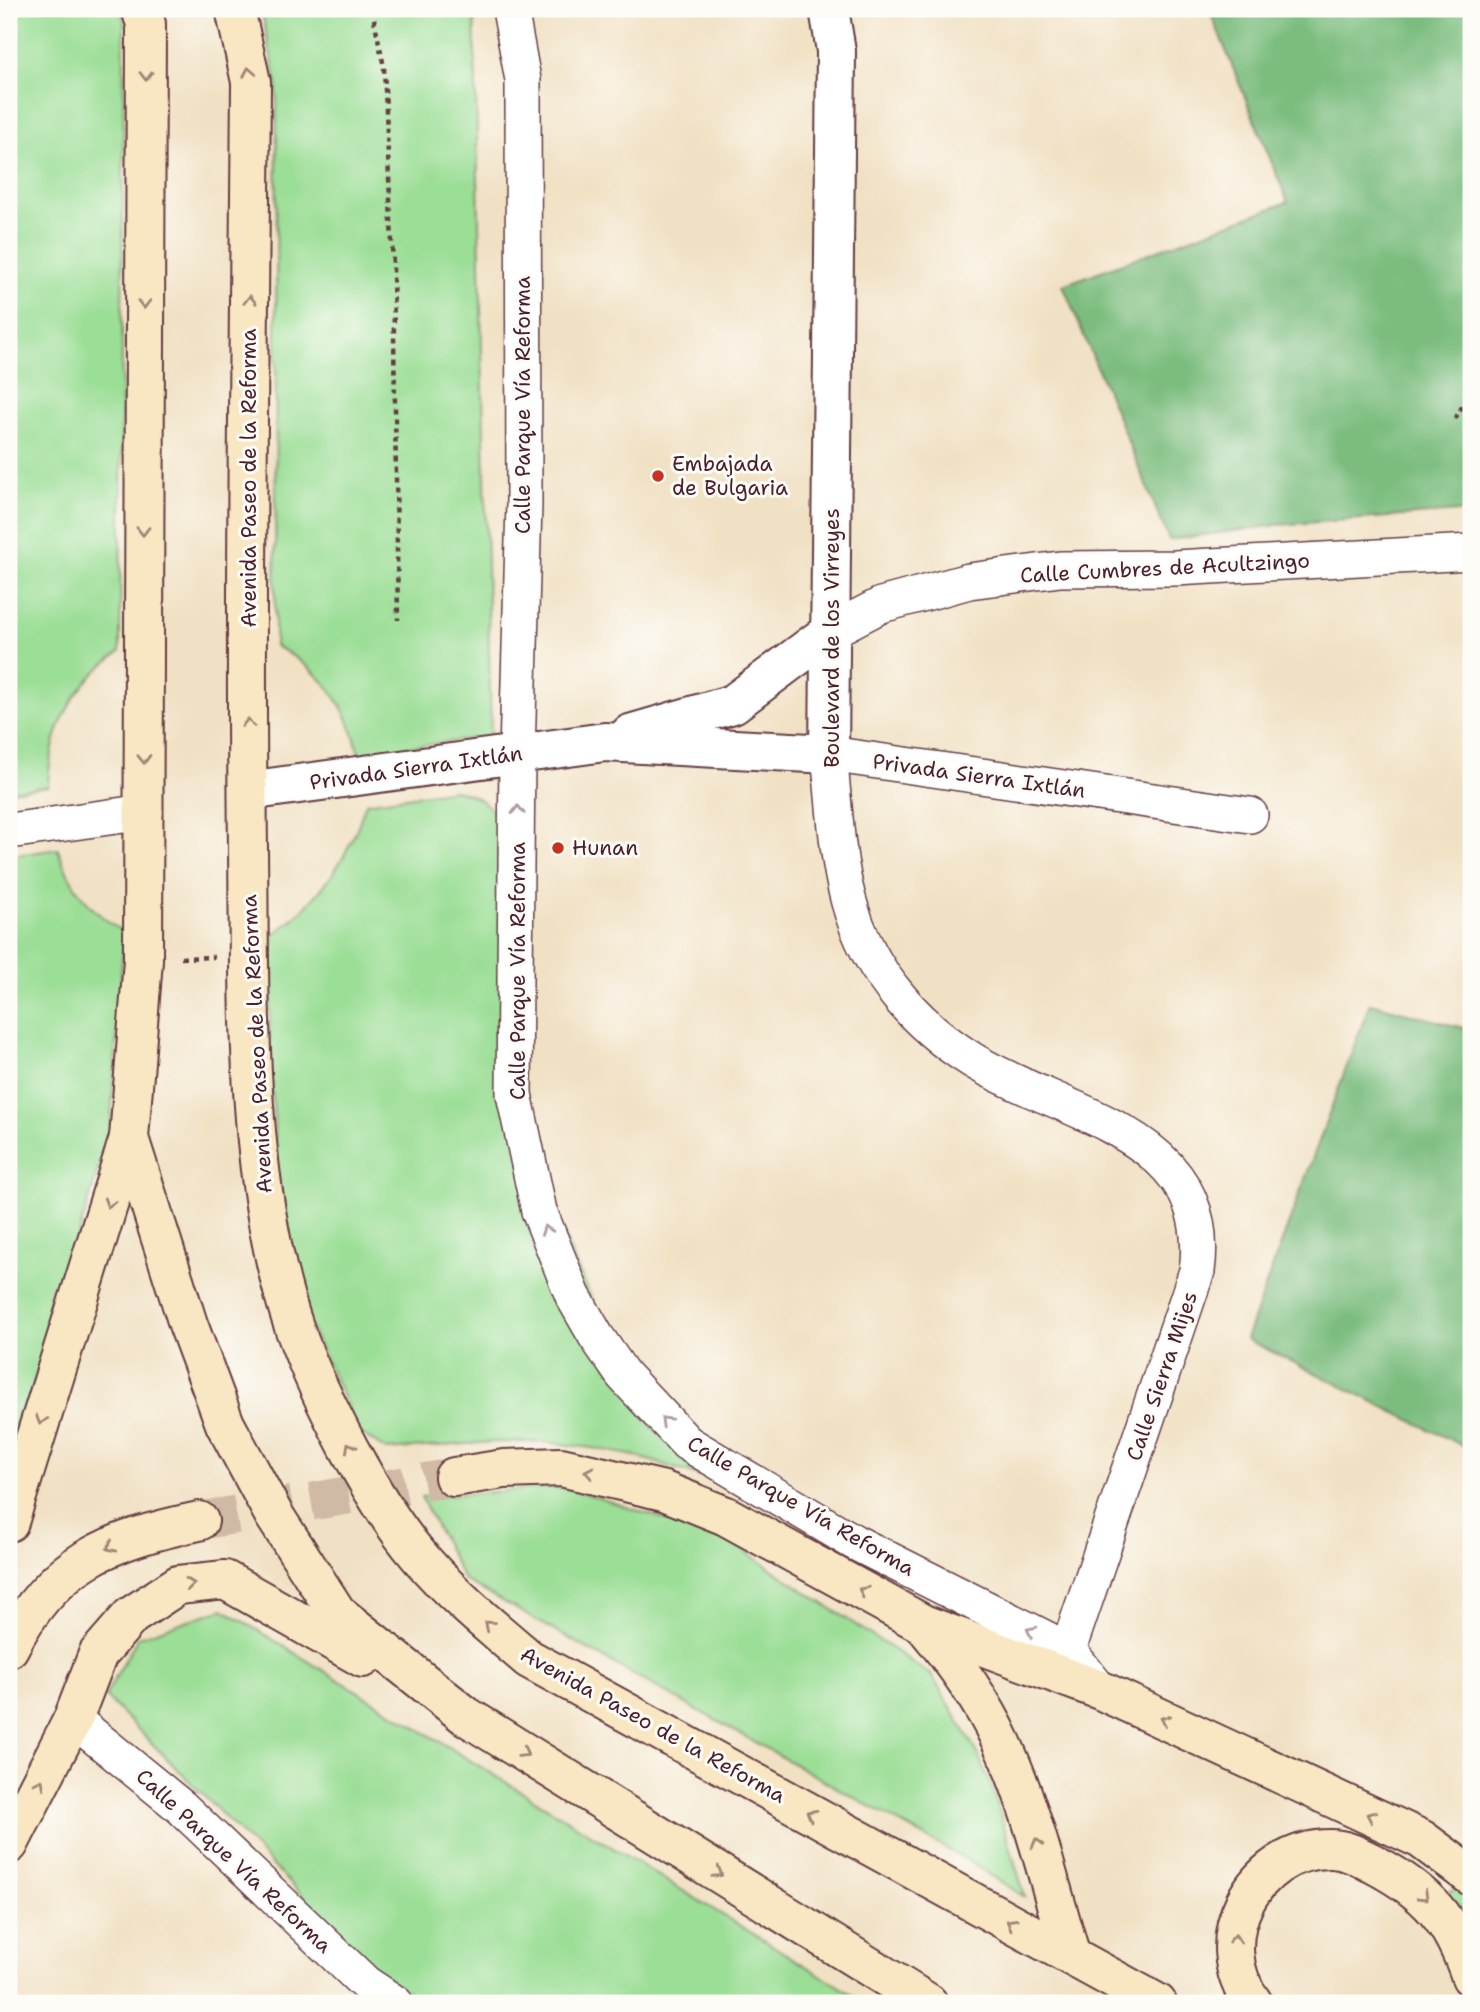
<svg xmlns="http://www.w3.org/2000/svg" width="1480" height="2012" viewBox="0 0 1480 2012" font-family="'Shantell Sans',sans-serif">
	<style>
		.green { fill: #9bde96; stroke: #727e60; stroke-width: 2 }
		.forest { fill: #7cbd7f; stroke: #636e55; stroke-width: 2 }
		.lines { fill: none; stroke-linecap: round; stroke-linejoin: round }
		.secondary-tunnel { stroke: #d0baa5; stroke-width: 38; stroke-dasharray: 38 19; stroke-linecap: butt }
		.minor-casing { stroke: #633c42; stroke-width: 38 }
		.tertiary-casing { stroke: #633c42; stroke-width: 42 }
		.secondary-casing { stroke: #633c42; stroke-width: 42 }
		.path { stroke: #633c42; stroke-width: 4.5; stroke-dasharray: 5 5; stroke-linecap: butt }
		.minor { stroke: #fff; stroke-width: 35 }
		.tertiary { stroke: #fff; stroke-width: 38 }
		.secondary { stroke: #f9e7c3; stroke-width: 38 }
		.oneway { stroke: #a28377 }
		.oneway2 { stroke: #ae9aa0 }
		.poi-dot { fill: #c8321e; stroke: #fdfcf7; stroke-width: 2.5 }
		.labels { text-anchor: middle; stroke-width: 6; stroke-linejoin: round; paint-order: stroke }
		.street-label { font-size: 21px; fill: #4a1f2b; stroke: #fdfcf7 }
		.poi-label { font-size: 21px; fill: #4a1f2b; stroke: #fdfcf7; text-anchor: start }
	</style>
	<rect width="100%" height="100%" fill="#fdfcf7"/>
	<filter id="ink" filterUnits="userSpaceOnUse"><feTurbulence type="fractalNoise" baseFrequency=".0143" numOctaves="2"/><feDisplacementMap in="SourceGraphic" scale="14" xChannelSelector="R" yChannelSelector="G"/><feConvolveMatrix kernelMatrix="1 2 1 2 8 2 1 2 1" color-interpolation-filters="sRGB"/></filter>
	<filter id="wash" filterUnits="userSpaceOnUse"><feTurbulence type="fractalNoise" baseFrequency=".00686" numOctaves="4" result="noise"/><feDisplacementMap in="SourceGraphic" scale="28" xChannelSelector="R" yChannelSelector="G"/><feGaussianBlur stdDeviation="1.57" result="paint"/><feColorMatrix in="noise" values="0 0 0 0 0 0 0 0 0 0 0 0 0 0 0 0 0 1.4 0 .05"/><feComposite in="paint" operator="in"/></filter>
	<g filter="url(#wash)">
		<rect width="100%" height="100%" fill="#f1e1c4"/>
		<!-- green -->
		<g class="green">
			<path d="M9 9H120L124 20 120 652C73 685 50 728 48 786L9 791Z"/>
			<path d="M261 9H474L491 736 359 754C347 703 322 670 275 646L277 84Z"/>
			<path d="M455 790C477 795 491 804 502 825V1095L644 1418 703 1477 635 1456 599 1449 546 1442H492L386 1450 359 1432 309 1324 281 1216 269 1048 273 935C320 900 349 859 366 803Z"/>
			<path d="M58 849C70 887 90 912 124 932L110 1130 9 1465V856Z"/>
			<path d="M565 1487 728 1540 931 1675 977 1752 994 1793 1025 1897 970 1862 464 1580 421 1497Z"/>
			<path d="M223 1609 866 2003H426L382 1976 105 1696 138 1637Z"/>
			<path d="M1459 1888 1471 1894V1919L1446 1893Z"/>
		</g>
		<!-- forest -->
		<g class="forest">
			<path d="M1209 9H1471V511L1277 525 1169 540 1063 285 1288 202Z"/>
			<path d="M1370 1003 1471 1030V1450L1246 1339Z"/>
		</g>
	</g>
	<g filter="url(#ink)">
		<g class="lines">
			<!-- secondary-tunnel -->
			<path class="secondary-tunnel" d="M199 1521 454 1477"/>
			<defs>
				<g id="minor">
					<path d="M510 9 523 80 524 504 517 754 514 1094 539 1211 573 1296 596 1336 623 1375 687 1443 854 1542 1068 1650 1100 1690"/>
					<path d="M831 631 881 605 969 581 1060 569 1175 568 1471 552"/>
					<path d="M9 831 145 812"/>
					<path d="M1068 1650 1197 1271C1216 1132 1064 1116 972 1060 945 1043 920 1022 900 998 836 923 839 847 829 754L1250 815"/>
					<path d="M73 1719 181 1807 365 1983 395 2003"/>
				</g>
				<g id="tertiary">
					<path d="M630 734 733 704 831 631"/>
					<path d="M248 791 605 742 829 754 836 51 829 9"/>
				</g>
				<g id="secondary">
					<path d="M141 9 146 24 143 960 129 1138 188 1324 225 1424 274 1515 337 1613 466 1716 928 2003"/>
					<path d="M235 9 251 82C249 338 245 594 248 850 250 1005 244 1182 295 1330 319 1396 373 1503 419 1556 452 1595 490 1626 529 1659L1157 2003"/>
					<path d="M454 1477 504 1469 561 1467 664 1491 726 1516 923 1624 1100 1690 1421 1839 1471 1876"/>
					<path d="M9 1522 129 1138"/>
					<path d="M924 1625C954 1661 981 1698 1001 1741 1033 1809 1049 1884 1071 1956"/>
					<path d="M9 1648C52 1562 109 1540 199 1521"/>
					<path d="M9 1844 73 1719 98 1654 131 1616 178 1585 225 1580 363 1658"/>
					<path d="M1253 2003C1206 1942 1252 1849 1330 1849 1347 1849 1360 1857 1374 1864 1429 1893 1451 1919 1471 1977"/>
				</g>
			</defs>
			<!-- minor casing -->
			<use href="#minor" class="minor-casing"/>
			<!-- tertiary casing -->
			<use href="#tertiary" class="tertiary-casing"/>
			<!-- secondary casing -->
			<use href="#secondary" class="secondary-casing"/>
			<!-- path -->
			<g class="path">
				<path d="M372 9 384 67 393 265 398 620"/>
				<path d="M1455 419 1471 391"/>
				<path d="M181 958 214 957"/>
			</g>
			<!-- minor -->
			<use href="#minor" class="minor"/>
			<!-- tertiary -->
			<use href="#tertiary" class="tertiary"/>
			<!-- secondary -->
			<use href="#secondary" class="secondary"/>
		</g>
		<!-- one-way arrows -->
		<defs><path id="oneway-chevron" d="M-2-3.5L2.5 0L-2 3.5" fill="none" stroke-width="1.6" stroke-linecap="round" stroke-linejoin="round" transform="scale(1.75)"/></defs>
		<g class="oneway">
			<use href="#oneway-chevron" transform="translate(249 72) rotate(-101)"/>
			<use href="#oneway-chevron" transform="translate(146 76) rotate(90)"/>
			<use href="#oneway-chevron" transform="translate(250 300) rotate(-90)"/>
			<use href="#oneway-chevron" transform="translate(144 304) rotate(90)"/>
			<use href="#oneway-chevron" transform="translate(143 531) rotate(90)"/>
			<use href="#oneway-chevron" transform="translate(248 723) rotate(-90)"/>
			<use href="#oneway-chevron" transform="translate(144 759) rotate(89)"/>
			<use href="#oneway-chevron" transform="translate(109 1203) rotate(107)"/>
			<use href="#oneway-chevron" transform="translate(41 1420) rotate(107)"/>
			<use href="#oneway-chevron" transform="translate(350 1447) rotate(-119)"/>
			<use href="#oneway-chevron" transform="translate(589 1472) rotate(-169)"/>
			<use href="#oneway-chevron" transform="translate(111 1547) rotate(155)"/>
			<use href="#oneway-chevron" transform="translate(190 1584) rotate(-6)"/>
			<use href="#oneway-chevron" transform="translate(863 1591) rotate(-151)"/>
			<use href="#oneway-chevron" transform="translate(489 1625) rotate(-140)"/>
			<use href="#oneway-chevron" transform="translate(1165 1720) rotate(-155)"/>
			<use href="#oneway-chevron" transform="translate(524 1753) rotate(32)"/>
			<use href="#oneway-chevron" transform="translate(40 1784) rotate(-63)"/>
			<use href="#oneway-chevron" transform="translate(811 1814) rotate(-151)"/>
			<use href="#oneway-chevron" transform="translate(1371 1816) rotate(-155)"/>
			<use href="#oneway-chevron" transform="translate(1037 1843) rotate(-106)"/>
			<use href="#oneway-chevron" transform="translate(718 1873) rotate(32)"/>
			<use href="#oneway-chevron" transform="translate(1424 1896) rotate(43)"/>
			<use href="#oneway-chevron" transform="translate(1011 1923) rotate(-151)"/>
			<use href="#oneway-chevron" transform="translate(1235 1939) rotate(-86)"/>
		</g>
		<g class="oneway2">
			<use href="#oneway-chevron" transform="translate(518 810) rotate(-91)"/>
			<use href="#oneway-chevron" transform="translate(546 1230) rotate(-110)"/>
			<use href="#oneway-chevron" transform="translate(665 1421) rotate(-136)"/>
			<use href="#oneway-chevron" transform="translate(1031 1631) rotate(-153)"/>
		</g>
	</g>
	<!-- markers -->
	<g class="poi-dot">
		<circle cx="658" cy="476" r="7"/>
		<circle cx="558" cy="848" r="7"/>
	</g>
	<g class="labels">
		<!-- street labels -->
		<g class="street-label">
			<text transform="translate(523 405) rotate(-90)" y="7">Calle Parque Vía Reforma</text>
			<text transform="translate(249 478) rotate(-90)" y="7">Avenida Paseo de la Reforma</text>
			<text transform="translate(1165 568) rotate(-3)" y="7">Calle Cumbres de Acultzingo</text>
			<text transform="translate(832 638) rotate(-90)" y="7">Boulevard de los Virreyes</text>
			<text transform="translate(416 768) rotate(-8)" y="7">Privada Sierra Ixtlán</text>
			<text transform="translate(979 776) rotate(8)" y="7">Privada Sierra Ixtlán</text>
			<text transform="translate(518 971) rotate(-90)" y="7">Calle Parque Vía Reforma</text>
			<text transform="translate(257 1044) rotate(-93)" y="7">Avenida Paseo de la Reforma</text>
			<text transform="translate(1162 1376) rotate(-71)" y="7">Calle Sierra Mijes</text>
			<text transform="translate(801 1506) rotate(30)" y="7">Calle Parque Vía Reforma</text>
			<text transform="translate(653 1725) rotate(29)" y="7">Avenida Paseo de la Reforma</text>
			<text transform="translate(234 1861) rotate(43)" y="7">Calle Parque Vía Reforma</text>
		</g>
		<!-- poi labels -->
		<g class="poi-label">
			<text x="672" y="471">Embajada<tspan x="672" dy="24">de Bulgaria</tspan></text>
			<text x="572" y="855">Hunan</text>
		</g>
	</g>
	<!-- margin -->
	<rect width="1480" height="2012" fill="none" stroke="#fdfcf7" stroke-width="35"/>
</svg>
